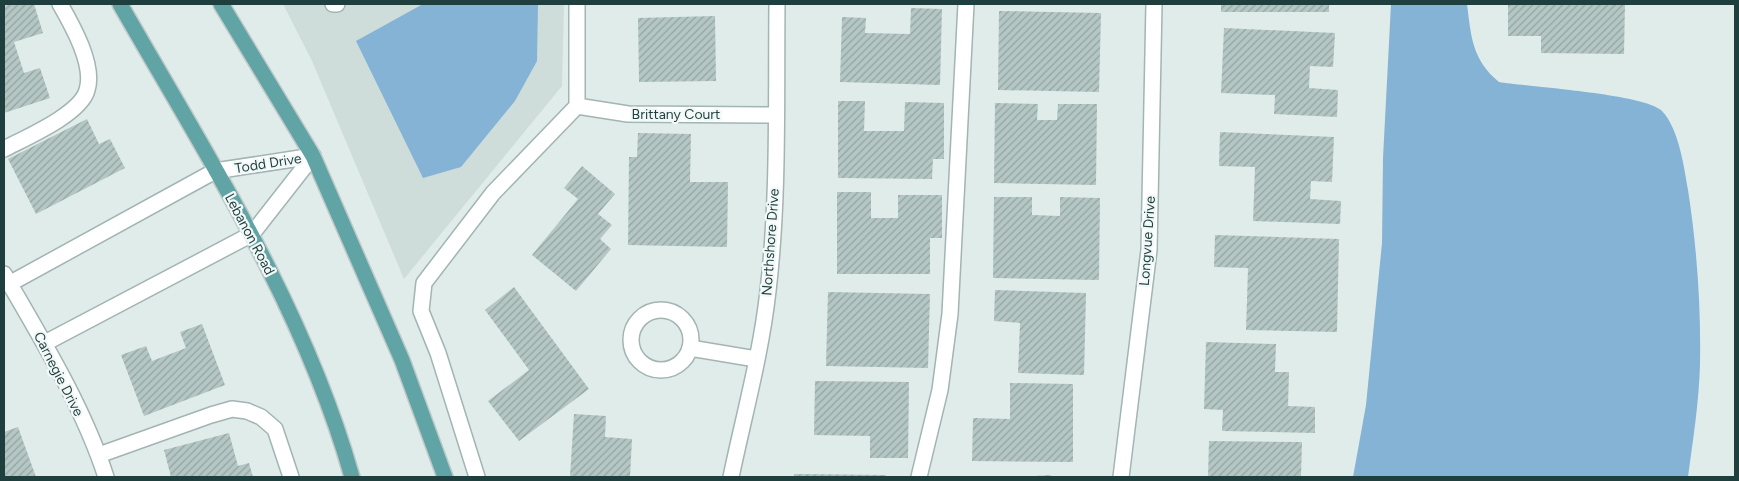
<svg xmlns="http://www.w3.org/2000/svg" width="1739" height="481" viewBox="0 0 1739 481" font-family="Figtree,sans-serif">
	<style>
		.built { fill: #cedcda }
		.water { fill: #84b3d5 }
		.building { fill: url(#building-hatch) }
		.lines { fill: none; stroke-linecap: round; stroke-linejoin: round }
		.minor-casing { stroke: #a2b4b3; stroke-width: 18 }
		.major-casing { stroke: #c0c9c9; stroke-width: 18 }
		.minor { stroke: #fff; stroke-width: 15 }
		.major { stroke: #61a4a5; stroke-width: 15 }
		.labels { text-anchor: middle; stroke-width: 4.5; stroke-linejoin: round; paint-order: stroke }
		.street-label { font-size: 14px; fill: #1f3e3e; stroke: #f1f8f7 }
	</style>
	<defs>
		<pattern id="building-hatch" width="6" height="6" patternUnits="userSpaceOnUse" patternTransform="scale(1.25)"><rect width="6" height="6" fill="#b5c7c4"/><path d="M-1 1l2-2M0 6l6-6M5 7l2-2" fill="none" stroke="#93a3a1"/></pattern>
	</defs>
	<rect width="100%" height="100%" fill="#e0ecea"/>
	<!-- built -->
	<path class="built" d="M283 4H564L562 86 404 279 312 61Z"/>
	<!-- water -->
	<g class="water">
		<path d="M423 4H538L537 61 515 101 461 167 423 178 356 41Z"/>
		<path d="M1391 4H1467C1471 36 1472 60 1499 82 1529 87 1645 94 1662 111 1679 129 1684 167 1688 190 1697 248 1701 306 1700 364 1699 402 1693 440 1688 477H1353L1366 405 1382 243 1383 158Z"/>
	</g>
	<!-- building -->
	<g class="building">
		<path d="M11 4H34L43 33 14 42 24 73 40 68 50 98 4 113V6Z"/>
		<rect x="1221" y="4" width="108" height="8"/>
		<path d="M1508 4H1625L1624 54 1541 53V36H1508Z"/>
		<path d="M911 8 942 9 940 85 840 82 842 17 866 18 865 33 910 34Z"/>
		<path d="M999 11 1101 13 1099 92 998 90Z"/>
		<path d="M715 16 716 81 639 82 638 18Z"/>
		<path d="M1224 28 1335 33 1333 67 1310 66 1309 88 1338 90 1337 117 1274 114 1275 95 1221 93Z"/>
		<path d="M838 101H865L864 131H904L905 102 944 103V159H933L932 179 838 178Z"/>
		<path d="M995 103 1038 104 1037 120H1057L1058 104H1097L1096 185 994 183Z"/>
		<path d="M87 119 99 144 110 139 125 168 36 214 8 159Z"/>
		<path d="M1220 132 1334 137 1332 182 1311 181 1310 199 1341 201 1340 224 1253 221 1255 167 1219 166Z"/>
		<path d="M638 133 691 134 690 182H728L727 247 628 245 629 157H637Z"/>
		<path d="M582 166 615 194 598 214 612 225 600 239 611 249 576 291 532 255 578 199 564 188Z"/>
		<path d="M837 192H871V218H898V195H942V238H930V274H837Z"/>
		<path d="M994 197H1032V215L1060 216V197L1100 198 1099 280 993 278Z"/>
		<path d="M1215 235 1339 239 1337 332 1246 330 1248 268 1214 267Z"/>
		<path d="M514 287 589 389 519 441 488 401 529 370 485 310Z"/>
		<path d="M995 290 1086 293 1084 375 1018 373 1020 323 994 321Z"/>
		<path d="M828 292 930 294 928 368 826 366Z"/>
		<path d="M202 324 225 385 144 416 121 355 146 346 152 361 186 348 180 332Z"/>
		<path d="M1206 342 1276 344 1275 372H1289L1288 406 1315 407V433L1222 431 1223 410 1204 409Z"/>
		<path d="M815 381 909 382 908 458H870V436L814 435Z"/>
		<path d="M1010 383 1073 384V462L972 461 973 418 1010 419Z"/>
		<path d="M574 414 606 416 605 437 632 439 630 477H570Z"/>
		<path d="M18 427 36 477H4V432Z"/>
		<path d="M229 433 238 466 249 463 253 477H171L164 450Z"/>
		<path d="M1209 441 1302 442 1301 477H1208Z"/>
		<path d="M794 474 886 475V477H794Z"/>
		<path d="M1051 475V477H1035V476Z"/>
	</g>
	<g class="lines">
		<defs>
			<g id="minor">
				<path d="M333 4H337"/>
				<path d="M577 106 628 114 775 115"/>
				<path d="M4 149C25 138 81 114 87 90 95 65 72 25 60 4"/>
				<path d="M4 274C41 338 83 406 106 477"/>
				<path d="M9 284 215 171 313 156"/>
				<circle cx="661" cy="340" r="30"/>
				<path d="M45 343 252 234 313 156"/>
				<path d="M690 348 756 359"/>
				<path d="M99 455 211 415 232 409 247 411 261 417 275 429 291 477"/>
				<path d="M477 477 438 353 421 311 424 283 493 193 577 106V4"/>
				<path d="M731 477C744 415 761 354 768 291 779 197 776 99 777 4"/>
				<path d="M919 477 940 390 950 314 966 4"/>
				<path d="M1121 477 1149 250 1154 4"/>
			</g>
			<g id="major">
				<path d="M120 4C207 156 304 307 352 477"/>
				<path d="M221 4 313 156 402 360 445 477"/>
			</g>
		</defs>
		<!-- minor casing -->
		<use href="#minor" class="minor-casing"/>
		<!-- major casing -->
		<use href="#major" class="major-casing"/>
		<!-- minor -->
		<use href="#minor" class="minor"/>
		<!-- major -->
		<use href="#major" class="major"/>
	</g>
	<g class="labels">
		<!-- street labels -->
		<g class="street-label">
			<text x="676" y="119">Brittany Court</text>
			<text transform="translate(268 163) rotate(-9)" y="5">Todd Drive</text>
			<text transform="translate(250 234) rotate(62)" y="5">Lebanon Road</text>
			<text transform="translate(1147 241) rotate(-86)" y="5">Longvue Drive</text>
			<text transform="translate(770 242) rotate(-86)" y="5">Northshore Drive</text>
			<text transform="translate(59 374) rotate(63)" y="5">Carnegie Drive</text>
		</g>
	</g>
	<!-- border -->
	<rect width="1739" height="481" fill="none" stroke="#1f3e3e" stroke-width="10"/>
</svg>
